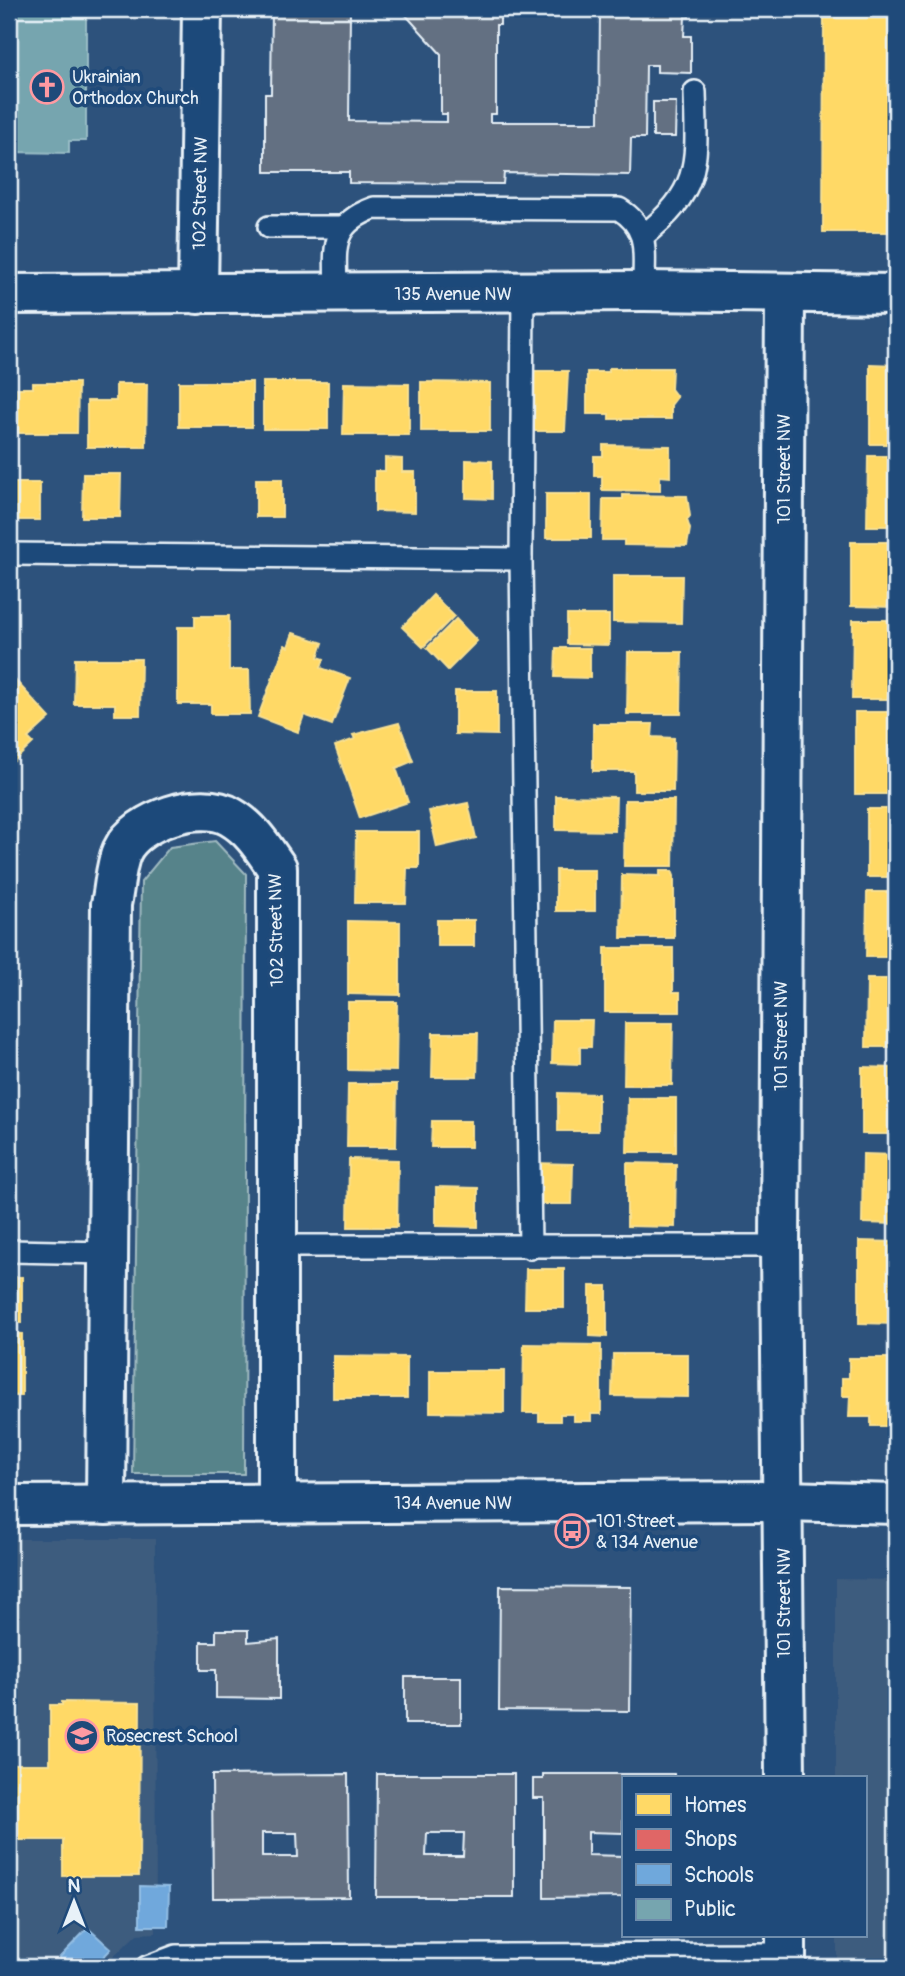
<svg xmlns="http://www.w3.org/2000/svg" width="905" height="1976" viewBox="0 0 905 1976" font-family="Pangolin,sans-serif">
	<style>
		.built { fill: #3d5b7e }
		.green { fill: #57838a; stroke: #a0bac1; stroke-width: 2 }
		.homes { fill: #ffd966; stroke: #f8e092; stroke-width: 2 }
		.shops { fill: #e06666; stroke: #e29092; stroke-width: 2 }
		.schools { fill: #6fa8dc; stroke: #93bee4; stroke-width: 2 }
		.public { fill: #76a5af; stroke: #98bcc5; stroke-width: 2 }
		.building { fill: #637082; stroke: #e8f1f8; stroke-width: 2; fill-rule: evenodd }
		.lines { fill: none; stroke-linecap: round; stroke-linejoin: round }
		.lane-casing { stroke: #e8f1f8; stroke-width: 26 }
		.street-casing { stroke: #e8f1f8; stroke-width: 44 }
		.secondary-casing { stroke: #e8f1f8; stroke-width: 44 }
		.lane { stroke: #1f4a7a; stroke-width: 21 }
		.street { stroke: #1f4a7a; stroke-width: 38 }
		.secondary { stroke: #1f4a7a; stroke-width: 38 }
		.labels { text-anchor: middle; stroke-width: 7; stroke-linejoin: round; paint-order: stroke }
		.poi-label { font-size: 18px; fill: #e8f1f8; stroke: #1f4a7a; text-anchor: start }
		.street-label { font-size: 18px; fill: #e8f1f8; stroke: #1f4a7a }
	</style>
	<rect width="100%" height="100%" fill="#2d527c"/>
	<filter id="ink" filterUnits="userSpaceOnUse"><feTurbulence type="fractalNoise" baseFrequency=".0143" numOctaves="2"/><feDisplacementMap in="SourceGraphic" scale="14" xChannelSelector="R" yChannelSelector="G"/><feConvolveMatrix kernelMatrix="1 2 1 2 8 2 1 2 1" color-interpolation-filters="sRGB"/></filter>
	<g filter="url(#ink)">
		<!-- built -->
		<g class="built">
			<path d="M9 1539H155L156 1933 137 1934 103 1967H9Z"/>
			<path d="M836 1579 896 1580V1967H837V1936H865V1778H836Z"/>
		</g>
		<!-- green -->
		<path class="green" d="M215 841 246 874 244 1474H133L141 882 170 847Z"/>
		<!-- homes -->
		<g class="homes">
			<path d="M828 9H896V232H823L824 13Z"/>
			<path d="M870 364 896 365V444H870Z"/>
			<path d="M609 368H672L671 389 677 397 671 405V419H609V414H587V372H609Z"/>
			<path d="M526 371H568L565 431H528Z"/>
			<rect x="179" y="382" width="73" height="45"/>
			<rect x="263" y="382" width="65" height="47"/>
			<path d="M421 382 490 383V431H421Z"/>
			<path d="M33 383H78L77 433H12L13 388H33Z"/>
			<path d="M344 383 409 384V435H343Z"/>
			<path d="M116 384H147L146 447H87V401H116Z"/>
			<path d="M603 445 670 446V477L660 476V491L602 490V476H594V456H603Z"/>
			<path d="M868 456H896V526H867Z"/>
			<path d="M385 458 402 459V472H415V512L375 511V471H385Z"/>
			<path d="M466 460 492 461V499L466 498Z"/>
			<path d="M83 474H121L120 517H82Z"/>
			<rect x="256" y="479" width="26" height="38"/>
			<rect x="10" y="483" width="30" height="37"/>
			<rect x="546" y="494" width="45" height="44"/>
			<path d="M623 495 687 496 690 516 687 520 690 529 687 546 624 545V540H602L603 499H623Z"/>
			<path d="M851 542H896V607L851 606Z"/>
			<path d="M613 576H682L681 623 613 622Z"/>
			<path d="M433 595 454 616 423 647 402 627Z"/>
			<path d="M567 615H609V645L567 644Z"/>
			<path d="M195 616H229V670H249L250 714H211V704H178V627H195Z"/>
			<path d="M456 619 477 641 448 670 427 648Z"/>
			<path d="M853 620H896V699H852Z"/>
			<path d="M293 633 323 643 318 657 324 659 321 668 350 678 332 725 304 715 298 732 258 717 285 645 288 647Z"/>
			<path d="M556 648H590V678L555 677Z"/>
			<path d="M628 652H682L681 714H627Z"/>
			<path d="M75 659H141L140 715H115V704H74Z"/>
			<path d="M15 680 50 718 28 738 33 743 9 766V686Z"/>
			<path d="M455 691H497V735L455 734Z"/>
			<rect x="855" y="712" width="41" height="82"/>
			<path d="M399 723 413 761 396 768 408 802 360 818 335 746 355 739 353 735Z"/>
			<path d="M593 724H653L652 737 674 738 673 791H634V771H593Z"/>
			<path d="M556 796 616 797 615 831 556 830Z"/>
			<path d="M625 800H674L673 866H624Z"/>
			<path d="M468 803 476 838 437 847 429 811Z"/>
			<rect x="867" y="809" width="29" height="68"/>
			<path d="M356 832H419V868H407L406 903H355Z"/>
			<rect x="556" y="870" width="39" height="41"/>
			<path d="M660 871H672L674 876V938H621L622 875 660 876Z"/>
			<path d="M867 892H896V957H866Z"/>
			<rect x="437" y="920" width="37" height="26"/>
			<path d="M348 921 400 922V995L348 994Z"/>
			<path d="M605 948H673V992H680V1012H605Z"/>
			<path d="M867 979H896V1047H866Z"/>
			<path d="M348 1002H397L396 1071 348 1070Z"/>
			<path d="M553 1020H592L591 1047H580V1064L552 1063Z"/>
			<path d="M625 1023H673L672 1085H624Z"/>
			<path d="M433 1033H478L477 1077H432Z"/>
			<path d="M862 1067 896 1068V1134H862Z"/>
			<path d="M348 1084H397L396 1147H347Z"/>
			<path d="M558 1093 598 1094V1131H558Z"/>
			<path d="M628 1098H676V1152H627Z"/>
			<path d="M432 1121H471V1147H431Z"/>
			<path d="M863 1154 896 1155V1224L862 1223Z"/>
			<path d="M349 1159 398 1160 397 1227H348Z"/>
			<path d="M532 1163 573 1164 572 1204H532Z"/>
			<path d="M627 1163 676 1164 675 1227 627 1226Z"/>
			<path d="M436 1187 478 1188V1227L436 1226Z"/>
			<path d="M859 1241 896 1242V1324L859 1323Z"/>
			<path d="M526 1269H564V1308H525Z"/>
			<rect x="9" y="1277" width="13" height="46"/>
			<path d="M590 1286H607V1337L590 1336Z"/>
			<path d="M9 1333 22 1334V1396H9Z"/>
			<path d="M524 1344 601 1345V1414H591V1421H574V1414H560V1421H539V1413H523Z"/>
			<path d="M613 1354H688V1397L612 1396Z"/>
			<path d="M333 1356 407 1357V1398H333Z"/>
			<path d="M849 1358H896V1426H871V1417H849L850 1396H842V1378H849Z"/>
			<path d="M430 1371H504V1413L430 1412Z"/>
			<path d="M62 1702 140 1703 139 1876H63V1840H9V1764H50V1705H62Z"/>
		</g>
		<!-- shops -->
		<path class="shops" d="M895 1682H896V1935H894Z"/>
		<!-- schools -->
		<g class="schools">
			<path d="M140 1886 169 1887 168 1926H140Z"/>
			<path d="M88 1928 111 1949 94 1967H68L59 1958Z"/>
		</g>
		<!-- public -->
		<path class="public" d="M16 9H86V141H69V153L9 152V34H15Z"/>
		<!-- building -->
		<g class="building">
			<path d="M272 9H350L349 121 447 122V114H441V54L403 12 406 9H514V14L500 13V25H496V114H490V122H599L600 9H689V17H685L684 36H691V73L657 72V65H646L645 138H631L630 175 504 173 503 184 349 183V172H265V94H271Z"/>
			<path d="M653 102H676L675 137H653Z"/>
			<path d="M500 1586 631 1587 630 1711 499 1710Z"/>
			<path d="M216 1630H248V1642L279 1639V1699L216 1698V1670H201V1642H216Z"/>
			<rect x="405" y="1677" width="56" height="47"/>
			<path d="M348 1774 349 1897 213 1898 212 1775ZM262 1833H297L298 1857H262Z"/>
			<path d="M377 1774H514V1897H376ZM427 1833H464L463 1856H426Z"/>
			<path d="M543 1774H674V1778H623V1833L588 1832V1855L623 1856V1897L544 1898V1798H533V1779H543Z"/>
		</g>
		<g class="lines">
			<defs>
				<g id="lane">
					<path d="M269 227H342"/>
					<path d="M643 236C702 189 697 162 695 92"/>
					<path d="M336 294C336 252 327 225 374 208L619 209C652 229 643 256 644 291"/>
					<path d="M523 294 521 559 530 1248"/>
					<path d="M9 554 521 559"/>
					<path d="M277 1246H780"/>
					<path d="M9 1251 108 1253"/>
					<path d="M147 1967 176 1956 786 1954"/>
				</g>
				<g id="street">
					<path d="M785 294 780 1246 785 1778"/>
					<path d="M9 1505 784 1501 896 1504"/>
					<path d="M106 1505 111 904C115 888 115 866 122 851 136 820 201 799 231 817 252 829 263 848 277 868V1504"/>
					<path d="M786 1936V1967"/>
				</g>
				<g id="secondary">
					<path d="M9 294 644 291 896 294"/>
					<path d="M198 294 202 9"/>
				</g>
			</defs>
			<!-- lane casing -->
			<use href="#lane" class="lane-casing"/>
			<!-- street casing -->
			<use href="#street" class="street-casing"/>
			<!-- secondary casing -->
			<use href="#secondary" class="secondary-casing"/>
			<!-- lane -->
			<use href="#lane" class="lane"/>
			<!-- street -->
			<use href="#street" class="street"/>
			<!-- secondary -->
			<use href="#secondary" class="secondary"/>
		</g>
	</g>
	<!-- icons -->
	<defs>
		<symbol id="church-ring" viewBox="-11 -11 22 22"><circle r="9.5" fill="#1f4a7a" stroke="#ff9aa2" stroke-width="1.5"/><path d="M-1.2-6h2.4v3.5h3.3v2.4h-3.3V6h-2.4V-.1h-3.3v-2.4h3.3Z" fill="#ff9aa2"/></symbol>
		<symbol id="bus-ring" viewBox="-11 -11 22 22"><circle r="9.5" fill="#1f4a7a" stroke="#ff9aa2" stroke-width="1.5"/><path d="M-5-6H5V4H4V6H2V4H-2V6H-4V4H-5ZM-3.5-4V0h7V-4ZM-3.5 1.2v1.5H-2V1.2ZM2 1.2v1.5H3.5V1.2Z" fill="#ff9aa2"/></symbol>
		<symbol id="school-ring" viewBox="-11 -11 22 22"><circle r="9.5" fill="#1f4a7a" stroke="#ff9aa2" stroke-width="1.5"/><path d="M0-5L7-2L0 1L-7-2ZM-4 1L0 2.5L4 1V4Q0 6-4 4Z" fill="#ff9aa2"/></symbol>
	</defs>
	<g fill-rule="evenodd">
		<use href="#church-ring" x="28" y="68" width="38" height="38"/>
		<use href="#bus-ring" x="553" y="1512" width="38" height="38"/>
		<use href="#school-ring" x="63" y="1717" width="38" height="38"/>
	</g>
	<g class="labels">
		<!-- poi labels -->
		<g class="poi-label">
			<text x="72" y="83">Ukrainian<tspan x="72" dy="21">Orthodox Church</tspan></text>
			<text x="596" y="1527">101 Street<tspan x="596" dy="21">&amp; 134 Avenue</tspan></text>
			<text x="106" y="1742">Rosecrest School</text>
		</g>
		<!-- street labels -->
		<g class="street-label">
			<text transform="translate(200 193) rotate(-89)" y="6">102 Street NW</text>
			<text x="453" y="300">135 Avenue NW</text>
			<text transform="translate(784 469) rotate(-90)" y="6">101 Street NW</text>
			<text transform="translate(276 930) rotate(-91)" y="6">102 Street NW</text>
			<text transform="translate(781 1036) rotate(-90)" y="6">101 Street NW</text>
			<text x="453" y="1509">134 Avenue NW</text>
			<text transform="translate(784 1603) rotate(-90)" y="6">101 Street NW</text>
		</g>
	</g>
	<!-- margin -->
	<rect width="905" height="1976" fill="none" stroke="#1f4a7a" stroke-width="35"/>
	<rect x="18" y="18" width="870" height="1941" fill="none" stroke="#e8f1f8" stroke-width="2.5" filter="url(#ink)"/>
	<!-- legend -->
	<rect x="622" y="1776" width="245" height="161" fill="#1f4a7a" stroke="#6f8dac" stroke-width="2"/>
	<rect x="636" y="1794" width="35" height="21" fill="#ffd966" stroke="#6f8dac" stroke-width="2"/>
	<text x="684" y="1812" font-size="21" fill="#e8f1f8">Homes</text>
	<rect x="636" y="1829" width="35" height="21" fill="#e06666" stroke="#6f8dac" stroke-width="2"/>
	<text x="684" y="1846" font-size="21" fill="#e8f1f8">Shops</text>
	<rect x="636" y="1864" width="35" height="21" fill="#6fa8dc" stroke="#6f8dac" stroke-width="2"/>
	<text x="684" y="1882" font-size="21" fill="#e8f1f8">Schools</text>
	<rect x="636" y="1899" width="35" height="21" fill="#76a5af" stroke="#6f8dac" stroke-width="2"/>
	<text x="684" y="1916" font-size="21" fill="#e8f1f8">Public</text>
	<!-- north arrow -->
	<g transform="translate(74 1902)" stroke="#1f4a7a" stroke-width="5" paint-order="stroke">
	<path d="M0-5L12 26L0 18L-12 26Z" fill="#e8f1f8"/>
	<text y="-10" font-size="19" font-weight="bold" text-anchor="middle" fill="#e8f1f8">N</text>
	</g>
</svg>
